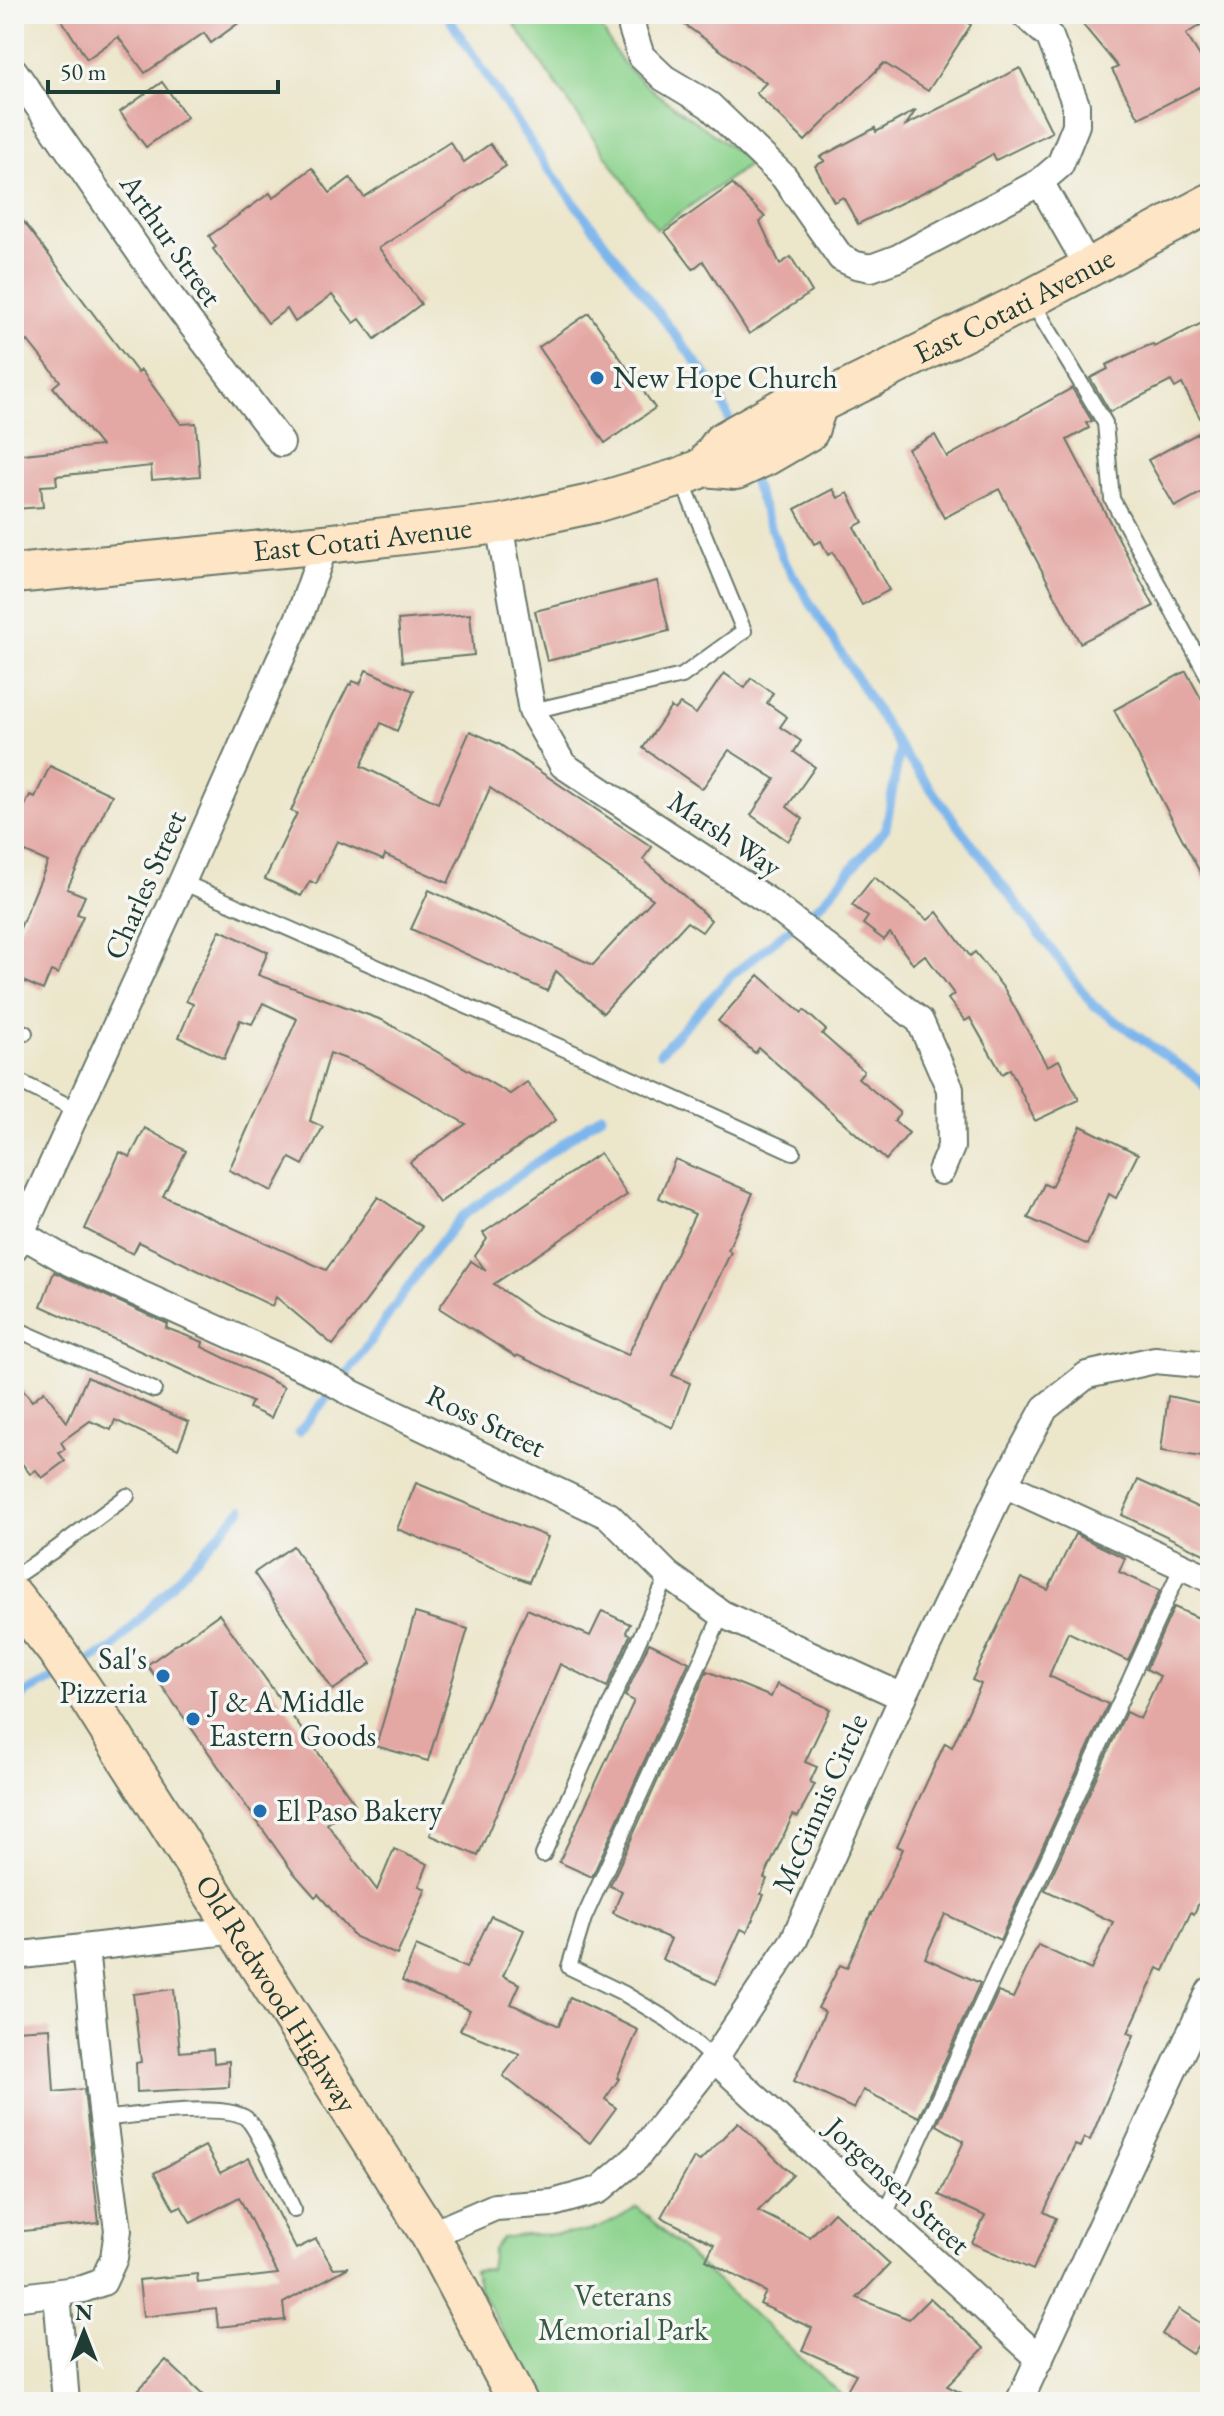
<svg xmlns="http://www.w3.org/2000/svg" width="1224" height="2416" viewBox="0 0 1224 2416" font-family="'EB Garamond',serif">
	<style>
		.green { fill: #8dd38e; stroke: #568861; stroke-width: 2 }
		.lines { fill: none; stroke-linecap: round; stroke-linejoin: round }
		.stream { stroke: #7cb5ec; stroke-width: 9 }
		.building { fill: #e4a8a4 }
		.service-casing { stroke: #677869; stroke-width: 18 }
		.minor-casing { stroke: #677869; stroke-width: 30 }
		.secondary-casing { stroke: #677869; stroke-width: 42 }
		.service { stroke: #fff; stroke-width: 14 }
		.minor { stroke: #fff; stroke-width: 26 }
		.secondary { stroke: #fde5c5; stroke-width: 38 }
		.poi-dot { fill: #1f6fb2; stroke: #f6f6f2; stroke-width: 3 }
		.labels { text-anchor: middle; stroke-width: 7; stroke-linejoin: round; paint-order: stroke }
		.street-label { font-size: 30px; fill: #1f3d34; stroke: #f6f6f2 }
		.poi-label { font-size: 30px; fill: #1f3d34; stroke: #f6f6f2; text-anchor: start }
		.park-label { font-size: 30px; fill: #355b46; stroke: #f6f6f2 }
	</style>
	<rect width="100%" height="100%" fill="#f6f6f2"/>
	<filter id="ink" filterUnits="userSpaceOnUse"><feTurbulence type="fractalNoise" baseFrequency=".0125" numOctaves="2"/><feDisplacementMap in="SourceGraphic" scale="16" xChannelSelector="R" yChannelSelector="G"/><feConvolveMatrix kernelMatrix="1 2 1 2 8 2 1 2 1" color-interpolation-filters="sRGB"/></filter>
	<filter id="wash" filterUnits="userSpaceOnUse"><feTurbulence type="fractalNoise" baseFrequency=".006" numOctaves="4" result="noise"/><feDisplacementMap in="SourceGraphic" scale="32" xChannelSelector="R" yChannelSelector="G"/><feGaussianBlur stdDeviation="1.8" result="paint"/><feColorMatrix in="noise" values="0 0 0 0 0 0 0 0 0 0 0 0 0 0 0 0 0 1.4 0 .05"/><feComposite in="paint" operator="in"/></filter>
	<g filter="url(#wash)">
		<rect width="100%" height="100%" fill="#ece6cb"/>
		<!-- green -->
		<g class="green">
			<path d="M511 14H605L601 27C609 39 615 54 624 64 660 104 712 127 750 164L657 229 508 15Z"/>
			<path d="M637 2207 849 2402H542L479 2288 474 2270 490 2269 493 2250 502 2238C531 2231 562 2238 591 2230 608 2226 623 2215 637 2207Z"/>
		</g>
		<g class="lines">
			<!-- stream -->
			<g class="stream">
				<path d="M446 14 547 167 719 392 732 428"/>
				<path d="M749 471 783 559 900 748 1093 1005 1199 1079 1210 1094"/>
				<path d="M660 1053 732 975 823 902 886 828 900 748"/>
				<path d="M299 1432 355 1363 432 1253 461 1217 602 1115"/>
				<path d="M78 1666 112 1649 242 1509"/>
				<path d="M14 1703 29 1691 62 1674"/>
			</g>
		</g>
		<g id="blocks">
			<!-- building -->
			<g class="building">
				<path d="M58 14H251L211 43 204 33 145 73 118 37 87 59Z"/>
				<path d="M670 14H955L971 25 928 91 884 63 805 141 756 93 766 83Z"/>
				<path d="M1074 14H1210V19L1186 34 1210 72V82L1139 118 1112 70 1118 67Z"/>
				<path d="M1020 68 1052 132 996 160 993 154 936 186 858 224 843 197 834 202 815 166 825 161 820 157 875 128 876 132 916 110 906 125Z"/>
				<path d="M162 82 187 117 146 147 120 112Z"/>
				<path d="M450 142 464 162 490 144 506 166 379 248 421 304 375 339 360 319 354 323 332 295 295 322 287 309 268 323 213 249 216 247 209 236 270 193 273 198 312 168 330 193 350 178 364 197Z"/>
				<path d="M732 184 765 217 760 222 780 264 791 257 812 292 749 334 703 261 693 269 665 232Z"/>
				<path d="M14 209 138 373 141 370 181 424 196 423 200 476 152 480 151 466 56 476 57 485 41 486 43 507 14 509V455L101 446 53 387 60 381 28 341 14 352Z"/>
				<path d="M589 313 655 408 605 443 539 347Z"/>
				<path d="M1210 319V488L1175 507 1148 460 1206 429 1182 384 1175 388 1171 381 1110 412 1090 378 1108 369 1106 365 1145 347 1153 344 1154 347Z"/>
				<path d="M1072 388 1092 421 1086 423 1089 428 1067 440 1154 606 1080 643 999 489 944 518 908 449 935 435 947 457Z"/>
				<path d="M833 489 838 498 848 493 863 522 854 527 889 590 862 605 833 552 828 555 821 541 814 544 795 509Z"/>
				<path d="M657 581 669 631 547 661 535 611Z"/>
				<path d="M470 614 474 655 402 662 398 620Z"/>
				<path d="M366 670 414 691 397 731 381 723 361 766 438 803 470 731 499 744 652 847 643 859 711 920 702 932 687 922 603 1013 556 971 547 991 411 929 429 890 593 965 653 899 490 788 448 883 385 855 383 860 337 841 316 884 310 881 301 896 265 879 297 813 291 811 333 716 349 684 351 685 353 681 360 684Z"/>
				<path d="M1186 671 1210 715V891L1114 710Z"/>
				<path d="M724 673 745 688 751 678 773 693 767 703 787 717 780 727 801 741 794 752 815 767 787 807 803 819 788 841 751 815 775 779 729 750 702 789 643 748 671 707 675 710 680 704 696 714Z"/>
				<path d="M50 766 112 795 67 889 85 896 77 914 83 916 58 974 51 971 43 990 14 977V942L48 862 14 847V828L30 795 35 797Z"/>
				<path d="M874 877 928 920 937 912 970 956 975 952 1005 990 1047 1066 1059 1060 1079 1100 1035 1121 1010 1069 1002 1074 970 1018 965 1021 948 999 954 994 925 955 913 964 890 933 884 940 863 924 868 917 852 905Z"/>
				<path d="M220 930 268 952 258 975 382 1020 510 1094 527 1082 556 1120 439 1203 410 1162 466 1124 362 1065 330 1053 310 1121 323 1127 303 1165 290 1158 272 1191 229 1170 297 1019 263 1003 252 1024 240 1020 224 1059 179 1037 193 1004 186 1001Z"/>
				<path d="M759 975 802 1013 804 1010 826 1030 822 1034 864 1071 858 1078 900 1113 894 1121 909 1133 886 1160 759 1048 755 1053 718 1021Z"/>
				<path d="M1081 1126 1138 1154 1116 1198 1109 1194 1087 1245 1028 1218 1044 1184 1051 1187Z"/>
				<path d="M145 1128 186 1151 163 1196 326 1270 378 1197 422 1227 333 1345 276 1297 272 1306 139 1242 133 1254 85 1229 120 1152 130 1157Z"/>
				<path d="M600 1153 627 1195 494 1284 538 1315 628 1355 695 1214 659 1198 675 1159 753 1193 728 1250 731 1252 672 1375 690 1383 673 1428 517 1355 516 1357 439 1308 471 1261 486 1271 475 1256 487 1239 483 1233Z"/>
				<path d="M54 1272 168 1324 166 1328 203 1342 202 1347 284 1387 271 1418 249 1408 252 1402 41 1306Z"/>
				<path d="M87 1377 189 1422 178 1449 115 1420 111 1430 90 1421 61 1442 65 1449 59 1453 65 1461 42 1478 36 1470 30 1474 14 1453V1378L32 1401 44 1391 67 1422Z"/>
				<path d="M1168 1396 1210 1405V1458L1161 1451Z"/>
				<path d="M1138 1480 1210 1513V1557L1122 1515Z"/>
				<path d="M416 1483 548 1537 529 1582 397 1529Z"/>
				<path d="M1075 1534 1125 1558 1119 1572 1160 1590 1128 1661 1068 1632 1049 1676 1108 1704 1000 1940 945 1914 925 1958 980 1983 919 2117 863 2090 854 2109 794 2081 825 2012 818 2008 840 1965 847 1968 871 1913 872 1914 903 1849 897 1846 945 1743 952 1747 981 1684 972 1680 1021 1578 1048 1590Z"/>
				<path d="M293 1546 372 1663 333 1690 254 1573Z"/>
				<path d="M1174 1607 1210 1623V1878L1194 1914 1191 1912 1164 1971 1158 1968 1128 2033 1134 2035 1090 2140 1084 2138 1080 2147 1075 2145 1044 2212 1056 2218 1033 2270 972 2243 985 2216 939 2195 964 2141 937 2125 998 1992 1013 1998 1038 1945 1091 1970 1113 1922 1045 1890 1126 1712 1140 1719 1160 1676 1146 1669Z"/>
				<path d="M527 1609 590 1636 602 1611 630 1624 626 1632 630 1635 607 1687 560 1664 478 1856 430 1835Z"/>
				<path d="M415 1613 468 1629 428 1761 376 1746Z"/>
				<path d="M219 1614 355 1804 327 1824 377 1890 394 1849 428 1864 419 1886 426 1889 397 1955 355 1937 318 1894 315 1897 292 1871 147 1665Z"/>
				<path d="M649 1643 689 1662 592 1877 559 1862 634 1701 625 1696Z"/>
				<path d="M707 1671 771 1697 777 1684 830 1709 805 1762 817 1767 810 1782 815 1784 798 1817 793 1815 764 1878 767 1879 761 1894 764 1895 747 1932 741 1929 716 1984 662 1959 671 1939 613 1913 622 1891 610 1886Z"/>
				<path d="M491 1916 524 1930 503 1976 520 1984 511 2004 559 2026 570 1997 638 2030 617 2078 619 2079 605 2099 616 2108 590 2143 503 2076 520 2054 460 2030 470 2010 402 1981 416 1946 466 1968Z"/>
				<path d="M174 1989 180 2052 213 2049 214 2063 229 2061V2087L137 2092 136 2063 141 2062 133 1994Z"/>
				<path d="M50 2028 54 2092 84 2089 99 2223 14 2232V2030Z"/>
				<path d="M738 2122 793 2175 758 2211 810 2237 834 2212 890 2264 857 2298 909 2319 930 2298 984 2348 947 2386 980 2402H857L860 2396 847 2390 856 2374 802 2350 812 2328 760 2304 766 2292 706 2260 714 2244 661 2217 694 2158 700 2161Z"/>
				<path d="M205 2146 220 2173 249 2158 296 2249 316 2239 333 2268 349 2267 283 2303 285 2320 218 2327 216 2308 143 2317 139 2280 197 2274 198 2283 278 2274 239 2197 191 2223 181 2206 174 2209 154 2173Z"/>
				<path d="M1179 2309 1205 2326 1202 2330 1206 2333 1192 2354 1162 2334Z"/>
				<path d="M166 2360 210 2402H127Z"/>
			</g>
		</g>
	</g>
	<g filter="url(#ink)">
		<use href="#blocks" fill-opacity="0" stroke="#677869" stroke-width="2"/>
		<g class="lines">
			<defs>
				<g id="service">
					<path d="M1032 302 1105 423 1112 499 1210 680"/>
					<path d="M532 711 682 676 744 631 681 478"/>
					<path d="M182 882 590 1060 793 1152"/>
					<path d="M14 1030 25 1033"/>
					<path d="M14 1079 77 1110"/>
					<path d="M14 1328 154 1390"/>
					<path d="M14 1577 56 1549 127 1496"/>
					<path d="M543 1855 668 1575"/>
					<path d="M714 2059 668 2020 623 1993 569 1967 584 1918 722 1614"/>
					<path d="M103 2119C131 2116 232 2100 249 2121 264 2140 282 2187 294 2210"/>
					<path d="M884 2217 1182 1566"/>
				</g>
				<g id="minor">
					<path d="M633 14 632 28 641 56 664 78 709 105 784 177 841 258 856 265 871 268 898 258 1040 182 1060 165 1076 125V105L1050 37 1024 14"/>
					<path d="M14 71 170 296 281 443"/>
					<path d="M1040 182 1089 268"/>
					<path d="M499 524 532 711 563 765 768 901 920 1021 950 1089 951 1147 941 1171"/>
					<path d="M21 1234 71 1263 322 1376 353 1394 609 1516 668 1575 722 1614 903 1697"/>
					<path d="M14 1248 182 882 300 615 325 544"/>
					<path d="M1004 1484 1210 1579"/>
					<path d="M14 1956 236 1930"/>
					<path d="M714 2059 1040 2359"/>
					<path d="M430 2235 495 2207 553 2203 599 2190 636 2158 714 2059 794 1940 903 1697 1004 1484 1045 1408 1087 1375 1155 1360 1210 1365"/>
					<path d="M57 2294 66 2402"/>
					<path d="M14 2298 83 2289 103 2282 114 2258 118 2230 103 2119 85 1948"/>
					<path d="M1019 2402 1210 1991"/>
				</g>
				<g id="secondary">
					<path id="s1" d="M704 467 722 442 787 405 818 404 1030 299 1210 203"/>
					<path id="s2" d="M14 574 325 544 499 524 595 503 681 477 704 467 736 470 766 456 809 431 818 404"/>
					<path id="s3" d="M14 1597 56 1650 86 1694 430 2235 518 2402"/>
				</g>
			</defs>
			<!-- service casing -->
			<use href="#service" class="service-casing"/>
			<!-- minor casing -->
			<use href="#minor" class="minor-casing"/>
			<!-- secondary casing -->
			<use href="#secondary" class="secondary-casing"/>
			<!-- service -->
			<use href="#service" class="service"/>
			<!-- minor -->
			<use href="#minor" class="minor"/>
			<!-- secondary -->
			<use href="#secondary" class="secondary"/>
		</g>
	</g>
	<!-- markers -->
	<g class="poi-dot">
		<circle cx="597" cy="378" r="8"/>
		<circle cx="163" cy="1676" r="8"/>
		<circle cx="193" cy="1719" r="8"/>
		<circle cx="260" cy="1811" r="8"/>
	</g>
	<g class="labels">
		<!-- street labels -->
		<g class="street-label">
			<text transform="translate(171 240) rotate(55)" y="10">Arthur Street</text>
			<text dy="10" stroke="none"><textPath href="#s1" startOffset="356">East Cotati Avenue</textPath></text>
			<text dy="10" stroke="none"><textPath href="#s2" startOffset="350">East Cotati Avenue</textPath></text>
			<text transform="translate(725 834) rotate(34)" y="10">Marsh Way</text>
			<text transform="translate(145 885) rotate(-66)" y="10">Charles Street</text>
			<text transform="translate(486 1421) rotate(26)" y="10">Ross Street</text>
			<text transform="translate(820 1803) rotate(-66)" y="10">McGinnis Circle</text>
			<text dy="10" stroke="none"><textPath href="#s3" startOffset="476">Old Redwood Highway</textPath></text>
			<text transform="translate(898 2186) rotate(43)" y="10">Jorgensen Street</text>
		</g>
		<!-- poi labels -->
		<g class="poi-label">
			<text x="613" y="388">New Hope Church</text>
			<text x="147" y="1669" text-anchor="end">Sal's<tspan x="147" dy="34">Pizzeria</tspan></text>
			<text x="209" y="1712">J &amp; A Middle<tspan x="209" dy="34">Eastern Goods</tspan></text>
			<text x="276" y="1821">El Paso Bakery</text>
		</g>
		<!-- park labels -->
		<g class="park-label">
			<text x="623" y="2306">Veterans<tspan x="623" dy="34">Memorial Park</tspan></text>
		</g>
	</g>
	<!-- margin -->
	<rect width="1224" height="2416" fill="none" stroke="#f6f6f2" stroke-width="48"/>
	<!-- north arrow -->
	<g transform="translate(84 2332)" stroke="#f6f6f2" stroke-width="6" paint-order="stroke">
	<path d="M0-6L14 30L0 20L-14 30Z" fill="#1f3d34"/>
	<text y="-12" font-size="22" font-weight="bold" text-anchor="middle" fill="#1f3d34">N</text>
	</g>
	<!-- scale -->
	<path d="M48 80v12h230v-12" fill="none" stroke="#1f3d34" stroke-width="4"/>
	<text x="60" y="80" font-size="24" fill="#1f3d34" stroke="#f6f6f2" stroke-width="6" paint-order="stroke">50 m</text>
</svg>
